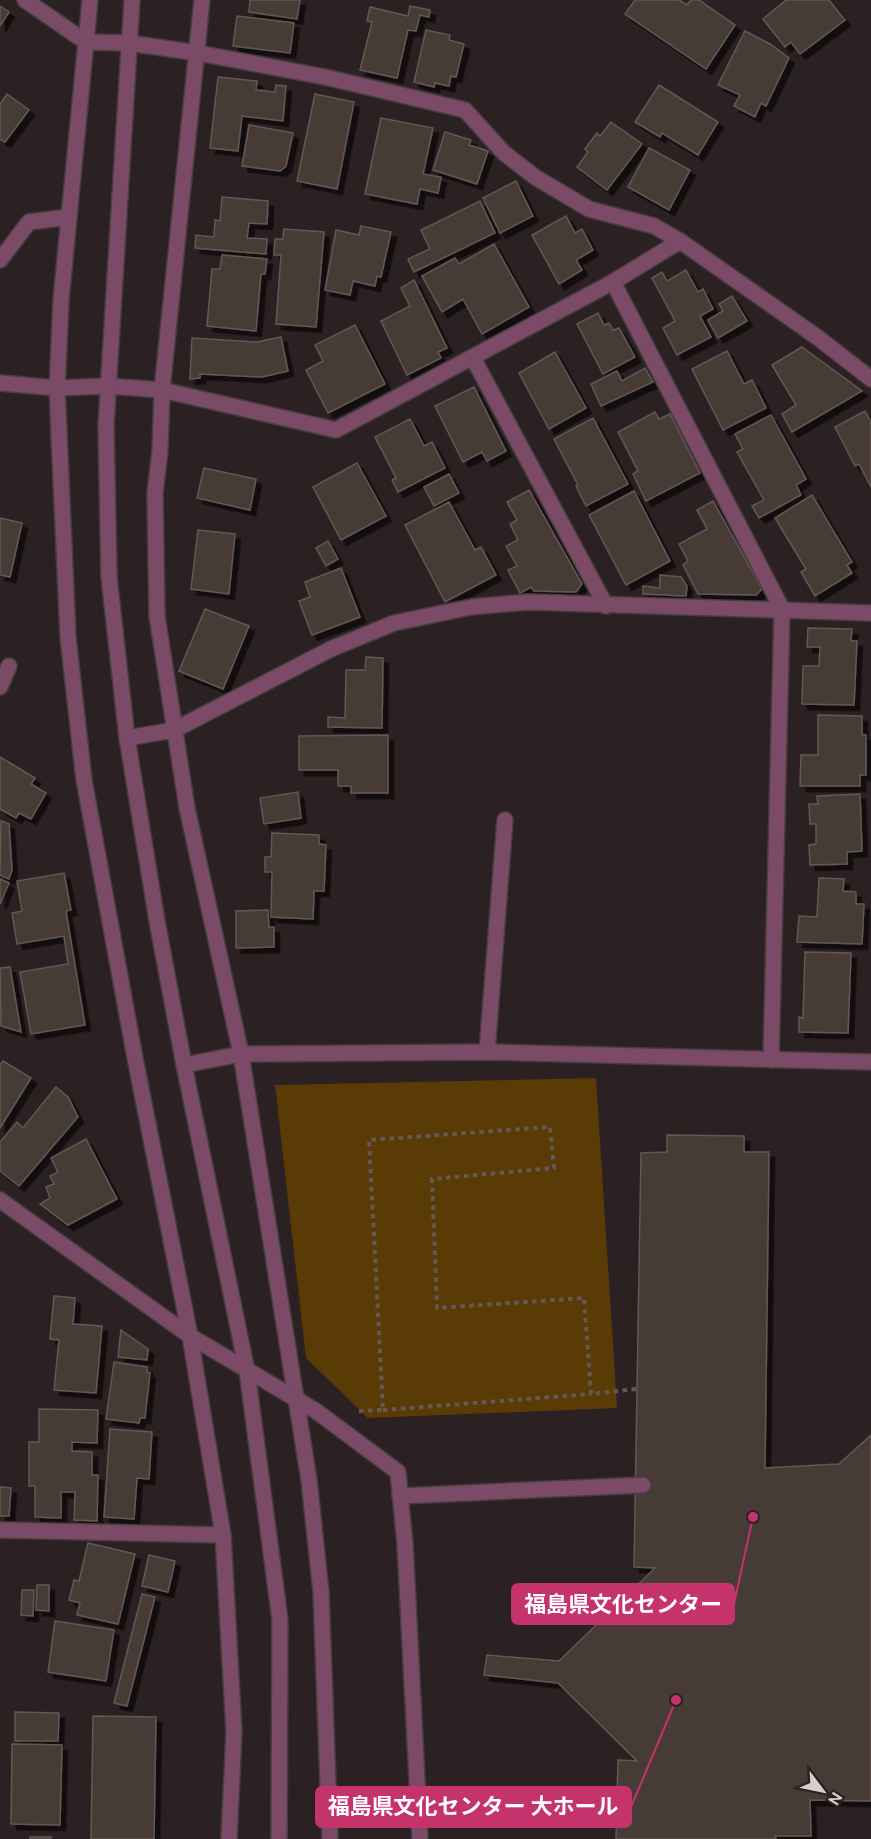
<svg xmlns="http://www.w3.org/2000/svg" width="871" height="1839" viewBox="0 0 871 1839" font-family="Ubuntu,'Noto Sans JP',sans-serif">
	<style>
		.green { fill: #5a3a05 }
		.building { fill: #463a36; stroke: #645853; stroke-width: 1.5; filter: url(#shadow) }
		.lines { fill: none; stroke-linecap: round; stroke-linejoin: round }
		.service-casing { stroke: #473d3e; stroke-width: 18 }
		.pedestrian-casing { stroke: #473d3e; stroke-width: 18 }
		.minor-casing { stroke: #473d3e; stroke-width: 18 }
		.tertiary-casing { stroke: #473d3e; stroke-width: 18 }
		.path { stroke: #635959; stroke-width: 4; stroke-dasharray: 4.5 4.5; stroke-linecap: butt }
		.service { stroke: #7a4a67; stroke-width: 15 }
		.pedestrian { stroke: #7a4a67; stroke-width: 15 }
		.minor { stroke: #7a4a67; stroke-width: 15 }
		.tertiary { stroke: #7a4a67; stroke-width: 15 }
		.leader { fill: none; stroke: #c5336c; stroke-width: 2 }
		.callout-dot { fill: #c5336c; stroke: #2c2122; stroke-width: 2 }
		.callout { fill: #c5336c; stroke: #c5336c; stroke-width: 2 }
		.callout-label { font-size: 22px; text-anchor: middle; font-weight: bold; fill: #fff }
	</style>
	<defs>
		<filter id="shadow"><feDropShadow dx="5.5" dy="5.5" stdDeviation="0" flood-color="#0009"/></filter>
	</defs>
	<rect width="100%" height="100%" fill="#2c2122"/>
	<!-- green -->
	<path class="green" d="M596 1078 617 1408 368 1418 306 1358 275 1085Z"/>
	<!-- building -->
	<g class="building">
		<path d="M250 0H300L297 19 249 12Z"/>
		<path d="M635 0H679L687 5 691 0H699L735 25 706 69 625 14Z"/>
		<path d="M786 0H829L845 20 800 54 791 42 785 47 763 19Z"/>
		<path d="M0 6 9 12 0 26Z"/>
		<path d="M410 6 430 10 429 17 420 15 416 31 408 30 397 78 360 70 372 22 367 21 370 7 408 16Z"/>
		<path d="M237 16 294 23 290 53 233 46Z"/>
		<path d="M426 30 450 35 449 40 464 44 456 77 451 76 449 86 435 83 434 87 414 82Z"/>
		<path d="M745 31 770 44 789 58 766 106 761 103 755 117 734 106 740 95 718 85Z"/>
		<path d="M218 77 257 81 256 90 275 92 276 85 286 86 283 121 242 116 238 151 210 148Z"/>
		<path d="M659 85 718 122 698 155 662 133 660 137 635 122Z"/>
		<path d="M7 94 29 110 5 142 0 139V104Z"/>
		<path d="M315 94 354 102 337 189 297 181Z"/>
		<path d="M381 118 433 128 423 174 441 177 438 193 420 189 417 204 365 194Z"/>
		<path d="M611 122 642 144 607 190 577 167 588 152 585 149 597 133 600 136Z"/>
		<path d="M249 125 293 133 286 166 280 171 242 166Z"/>
		<path d="M445 132 471 140 469 145 488 151 477 184 433 170Z"/>
		<path d="M649 148 690 170 669 210 628 187Z"/>
		<path d="M516 181 533 216 500 233 483 198Z"/>
		<path d="M222 197 268 201 267 224 249 223 247 238 267 239 266 254 195 248 196 235 214 237 215 220 220 221Z"/>
		<path d="M480 201 495 233 414 272 408 259 430 249 421 230Z"/>
		<path d="M566 216 575 233 582 229 593 250 576 260 582 270 559 284 532 235Z"/>
		<path d="M361 226 391 232 381 277 377 276 375 286 353 281 350 295 325 290 336 230 359 235Z"/>
		<path d="M284 229 324 232 316 327 276 324 281 255H274L275 239H283Z"/>
		<path d="M494 244 529 307 482 334 463 299 442 312 422 276 455 258 459 264Z"/>
		<path d="M222 255 267 259 265 274H261L256 331 207 326 212 269H220Z"/>
		<path d="M686 270 698 292 703 289 713 309 700 316 711 337 677 355 663 328 675 321 652 278 662 272 667 281Z"/>
		<path d="M414 280 447 348 438 352 441 358 407 375 381 321 410 306 401 288Z"/>
		<path d="M732 296 747 321 718 338 708 320 723 311 719 304Z"/>
		<path d="M598 313 604 325 609 323 613 330 619 328 635 357 603 374 577 324Z"/>
		<path d="M355 325 385 384 328 413 306 370 323 361 315 345Z"/>
		<path d="M281 337 288 371 262 377 200 374V378L190 379 192 338 257 342Z"/>
		<path d="M802 347 862 391 792 432 782 414 796 405 772 365Z"/>
		<path d="M727 351 744 384 752 380 766 408 723 430 692 369Z"/>
		<path d="M555 352 586 408 549 429 519 373Z"/>
		<path d="M645 368 653 382 601 406 591 384 617 371 622 381Z"/>
		<path d="M474 387 506 451 487 461 482 452 463 462 435 406Z"/>
		<path d="M865 411 871 422V487L859 464 855 466 835 427Z"/>
		<path d="M655 412 659 419 670 414 700 473 646 501 633 474 638 471 618 432Z"/>
		<path d="M771 415 806 479 796 485 801 495 759 518 752 506 764 500 737 452 743 449 735 434Z"/>
		<path d="M593 418 628 484 586 506 576 486 578 485 554 439Z"/>
		<path d="M410 419 424 446 432 442 445 468 398 492 392 480 396 478 375 437Z"/>
		<path d="M357 463 386 516 341 540 313 487Z"/>
		<path d="M204 468 256 479 250 510 197 498Z"/>
		<path d="M449 474 459 493 434 506 424 487Z"/>
		<path d="M529 490 582 584 576 592 534 591 531 587 520 593 508 570 517 566 506 546 518 540 510 524 517 520 507 502Z"/>
		<path d="M634 491 670 561 626 585 589 515Z"/>
		<path d="M812 495 852 562 847 565 852 573 815 596 801 572 806 569 775 518Z"/>
		<path d="M713 501 762 589 756 595 698 594 683 565 688 561 679 544 707 529 697 510Z"/>
		<path d="M449 502 475 550 481 547 496 575 445 602 405 525Z"/>
		<path d="M0 518 22 523 10 577 0 575Z"/>
		<path d="M198 530 235 534 229 594 191 589Z"/>
		<path d="M328 541 338 559 326 566 316 548Z"/>
		<path d="M341 568 360 617 312 635 299 601 310 597 305 582Z"/>
		<path d="M660 575 681 577 687 586 686 596 643 594V586L660 588Z"/>
		<path d="M205 609 249 626 223 689 179 671Z"/>
		<path d="M808 628 852 629 851 641H857L854 705 802 704 803 666H819L820 647H807Z"/>
		<path d="M366 657 383 658 382 728 328 727V717L345 718 346 670H365Z"/>
		<path d="M818 715 862 716V735H866V775H860V786H800L801 755H818Z"/>
		<path d="M388 735V793H351V786H338V770H299V736Z"/>
		<path d="M0 757 35 778 31 784 46 793 31 819 19 813 16 818 0 809Z"/>
		<path d="M298 792 301 818 264 824 260 798Z"/>
		<path d="M860 794 862 851 847 852V864L810 865 809 845 816 844V824H810L809 804H818L817 796Z"/>
		<path d="M1 821 9 824 12 870 9 879 0 875Z"/>
		<path d="M272 833 319 835V844L326 845 324 891H314L313 919 271 917 272 872H265V857H271Z"/>
		<path d="M64 873 71 910 66 911 85 1025 31 1034 20 972 68 964 64 936 17 944 12 913 22 911 17 881Z"/>
		<path d="M819 878 844 879 843 891 856 892V904H864L862 944 797 942 799 916 817 917Z"/>
		<path d="M0 879 9 883 0 904Z"/>
		<path d="M268 910 269 927H274V947L236 948V911Z"/>
		<path d="M805 952 851 953 848 1033 799 1032V1017L803 1018Z"/>
		<path d="M10 967 21 1032 1 1026 0 968Z"/>
		<path d="M3 1061 31 1078 0 1128V1065Z"/>
		<path d="M56 1087 68 1097 78 1117 19 1186 0 1171V1142L17 1122 23 1128Z"/>
		<path d="M667 1135 744 1136V1152H769L765 1468 839 1464 871 1435V1801L810 1800 811 1836H775L776 1839H616L618 1760 637 1761 558 1683 484 1675 487 1655 559 1661 655 1568 634 1567 641 1153 667 1152Z"/>
		<path d="M86 1139 117 1199 68 1225 40 1204 50 1198 46 1187 54 1184 50 1176 58 1172 51 1158Z"/>
		<path d="M54 1296 75 1298 73 1324 102 1326 96 1393 54 1390 59 1340 50 1339Z"/>
		<path d="M121 1330 148 1349 147 1360 118 1357Z"/>
		<path d="M114 1362 147 1367V1372L150 1373 145 1418H140L139 1423 106 1419Z"/>
		<path d="M39 1409 98 1410 97 1443 72 1442V1451L92 1452V1475H98L97 1521 74 1520 75 1492H61V1518L35 1517V1486H29V1442H39Z"/>
		<path d="M110 1429 152 1432 149 1479 137 1478 134 1519 104 1517Z"/>
		<path d="M0 1487 11 1488 9 1516H0Z"/>
		<path d="M88 1543 135 1554 118 1624 77 1615 80 1603 69 1600 74 1580 79 1581Z"/>
		<path d="M149 1555 175 1561 168 1592 142 1586Z"/>
		<path d="M37 1585H49V1611L36 1610Z"/>
		<path d="M22 1590H34L33 1616 21 1615Z"/>
		<path d="M142 1594 155 1597 127 1706 114 1703Z"/>
		<path d="M55 1621 114 1630 106 1681 48 1672Z"/>
		<path d="M15 1712 59 1713 58 1741H15Z"/>
		<path d="M93 1716 156 1717 154 1839H91Z"/>
		<path d="M12 1744 62 1745 60 1825 11 1824Z"/>
		<rect x="30" y="1837" width="21" height="2"/>
	</g>
	<g class="lines">
		<defs>
			<g id="service">
				<path d="M487 1052 505 820"/>
				<path d="M316 1411 398 1472 405 1544 420 1839"/>
				<path d="M400 1496 643 1485"/>
			</g>
			<path id="pedestrian" d="M241 1054 309 1480 321 1592 330 1839"/>
			<g id="minor">
				<path d="M25 0 86 42 129 43 198 53 325 77 465 110 504 153 535 177 589 209 654 226 680 241 817 337 871 379"/>
				<path d="M202 0 162 390 160 451 155 493 157 616 187 808 241 1054"/>
				<path d="M0 260 29 222 69 217"/>
				<path d="M613 282 782 609 771 1060"/>
				<path d="M473 358 606 606"/>
				<path d="M108 386 162 390 336 430 613 282 680 241"/>
				<path d="M0 687 9 666"/>
				<path d="M127 738 174 730 331 649 394 623 471 607 528 602 871 613"/>
				<path d="M184 1065 241 1054 487 1052 871 1062"/>
				<path d="M0 1200 190 1336 316 1411"/>
				<path d="M0 1530 223 1535"/>
			</g>
			<g id="tertiary">
				<path d="M90 0 61 300 57 388 68 637 84 780 135 1058 190 1336 223 1535 234 1732 229 1839"/>
				<path d="M132 0 106 425 109 577 127 738 157 921 184 1065 247 1371 280 1620 279 1839"/>
				<path d="M0 383 57 388 108 386"/>
			</g>
		</defs>
		<!-- service casing -->
		<use href="#service" class="service-casing"/>
		<!-- pedestrian casing -->
		<use href="#pedestrian" class="pedestrian-casing"/>
		<!-- minor casing -->
		<use href="#minor" class="minor-casing"/>
		<!-- tertiary casing -->
		<use href="#tertiary" class="tertiary-casing"/>
		<!-- path -->
		<g class="path">
			<path d="M383 1410 591 1394"/>
			<path d="M359 1411 383 1410 369 1140 550 1127 554 1168 432 1179 437 1308 584 1298 591 1394 637 1389"/>
		</g>
		<!-- service -->
		<use href="#service" class="service"/>
		<!-- pedestrian -->
		<use href="#pedestrian" class="pedestrian"/>
		<!-- minor -->
		<use href="#minor" class="minor"/>
		<!-- tertiary -->
		<use href="#tertiary" class="tertiary"/>
	</g>
	<!-- callouts -->
	<path class="leader" d="M753 1517L734 1604M676 1700L631 1807"/>
	<g class="callout-dot">
		<circle cx="753" cy="1517" r="6"/>
		<circle cx="676" cy="1700" r="6"/>
	</g>
	<g class="callout">
		<rect x="512" y="1584" width="222" height="40" rx="6"/>
		<rect x="316" y="1787" width="315" height="40" rx="6"/>
	</g>
	<g class="callout-label">
		<text x="623" y="1612">福島県文化センター</text>
		<text x="473" y="1814">福島県文化センター 大ホール</text>
	</g>
	<!-- north arrow -->
	<g transform="translate(823 1791) rotate(122)" stroke="#2c2122" stroke-width="4.5" paint-order="stroke">
	<path d="M0-4.5L10 22L0 15L-10 22Z" fill="#d7cfcf"/>
	<text y="-9" font-size="16" font-weight="bold" text-anchor="middle" fill="#d7cfcf">N</text>
	</g>
</svg>
